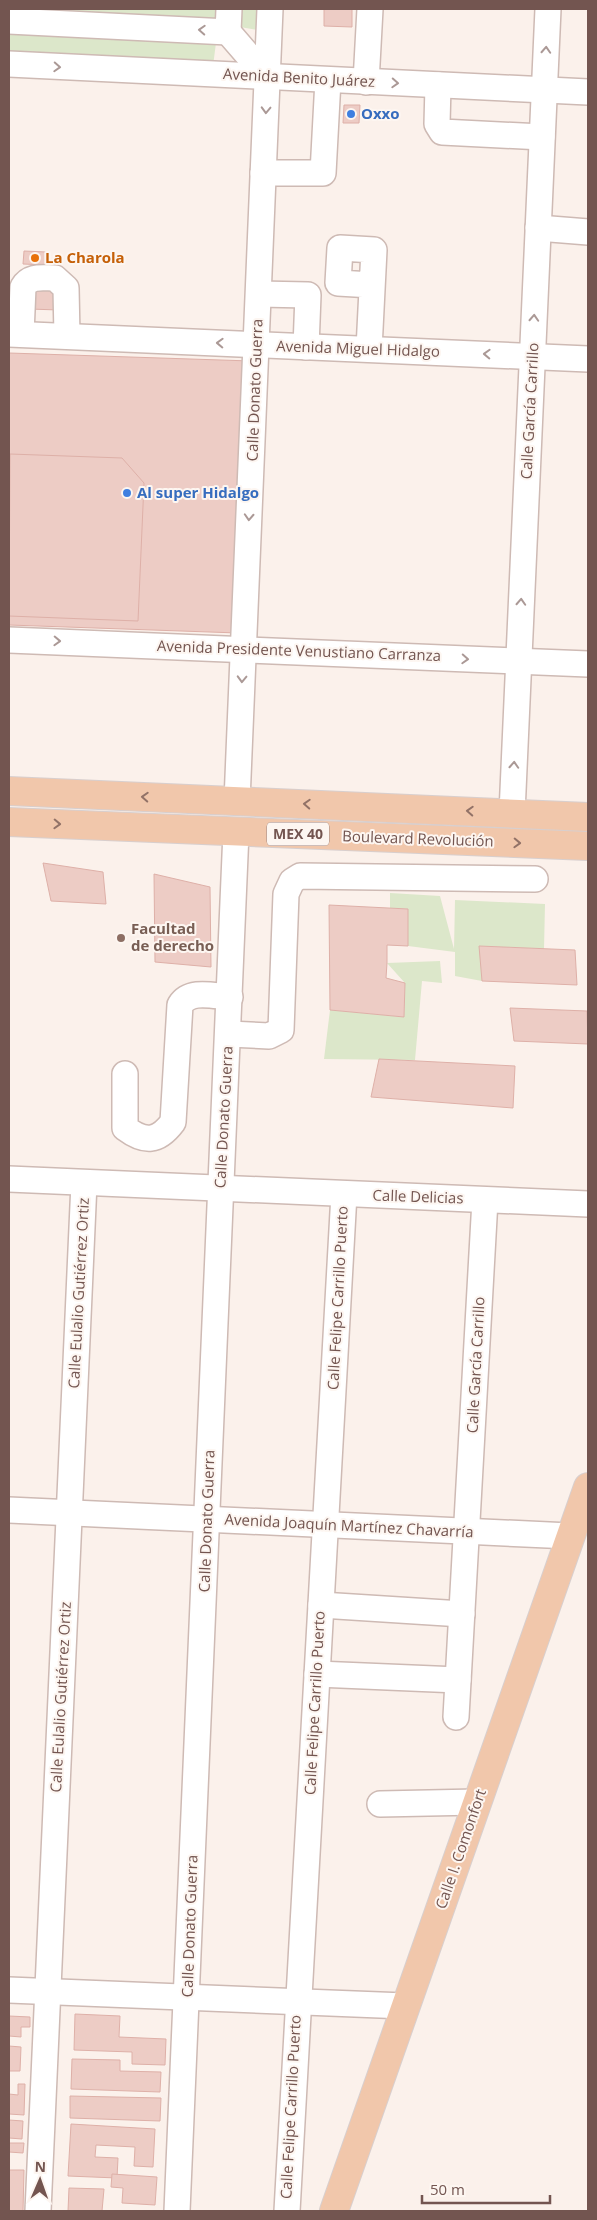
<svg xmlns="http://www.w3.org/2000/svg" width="597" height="2220" viewBox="0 0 597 2220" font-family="'Open Sans',sans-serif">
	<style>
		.green { fill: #dce7ca }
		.building { fill: #edccc5; stroke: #deb0a8 }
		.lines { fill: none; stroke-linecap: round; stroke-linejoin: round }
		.minor-casing { stroke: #cebab4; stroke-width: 28 }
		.major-casing { stroke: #d8cfce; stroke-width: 30 }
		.minor { stroke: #fff; stroke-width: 25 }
		.major { stroke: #f1c7ab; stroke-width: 28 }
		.oneway { stroke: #ab9996 }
		.oneway2 { stroke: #927267 }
		.shop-dot { fill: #3f7fe0; stroke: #fdf6f1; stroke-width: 2 }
		.food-dot { fill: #e8710a; stroke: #fdf6f1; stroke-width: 2 }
		.education-dot { fill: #8d6e63; stroke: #fdf6f1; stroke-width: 2 }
		.labels { text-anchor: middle; stroke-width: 4; stroke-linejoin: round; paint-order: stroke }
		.shield { fill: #fdf6f1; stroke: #9c8580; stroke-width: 1 }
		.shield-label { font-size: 14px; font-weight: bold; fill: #735550 }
		.street-label { font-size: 15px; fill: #735550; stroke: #fdf6f1 }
		.shop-label { font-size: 15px; font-weight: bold; fill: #366cbe; stroke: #fdf6f1; text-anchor: start }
		.food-label { font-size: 15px; font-weight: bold; fill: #c56008; stroke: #fdf6f1; text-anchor: start }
		.education-label { font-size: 15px; font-weight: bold; fill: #785e54; stroke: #fdf6f1; text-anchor: start }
	</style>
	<rect width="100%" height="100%" fill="#fbf1eb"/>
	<!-- green -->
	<g class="green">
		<path d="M9 9H265L264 31 240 27 217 35 213 66 9 57Z"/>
		<path d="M390 893 440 896 454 949 455 900 545 904 544 949 480 946 482 981 455 976V952L408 946V909L390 908Z"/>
		<path d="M440 961 442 983 422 981 415 1060 324 1059 330 1010 404 1017 405 983 387 963Z"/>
	</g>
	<!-- building -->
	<g class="building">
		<path d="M324 9H352V27L324 26Z"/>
		<path d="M344 105H360L359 123H343Z"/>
		<path d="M24 251 46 252V265L23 264Z"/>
		<path d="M35 282 60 292 59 310 29 309Z"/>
		<path d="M9 353 251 361 238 633 9 625Z"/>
		<path d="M10 454 122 458 144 483 138 621 9 616Z"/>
		<path d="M43 863 103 872 106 904 51 901Z"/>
		<path d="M154 874 210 887 211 967 155 962Z"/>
		<path d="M329 905 408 909V946L387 945V963L386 978 405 983 404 1017 330 1010Z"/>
		<path d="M479 946 575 950 577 985 482 981Z"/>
		<path d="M510 1008 587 1011 588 1044 514 1041Z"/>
		<path d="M379 1059 515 1066 513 1108 371 1097Z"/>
		<path d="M75 2014 120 2016 119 2037 166 2039 165 2065 132 2064V2052L74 2050Z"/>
		<path d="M9 2016 30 2017V2027H21V2037L9 2036Z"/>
		<path d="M9 2046 21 2047 20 2071H9Z"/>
		<path d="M72 2059 120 2060V2071L161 2072 160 2092 71 2089Z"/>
		<path d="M18 2084H25L24 2115 9 2114V2094L18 2095Z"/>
		<path d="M70 2096 161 2098 160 2121 70 2118Z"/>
		<path d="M9 2120 23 2121 22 2139 9 2138Z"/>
		<path d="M71 2124 155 2129 153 2167 134 2166 135 2147 96 2145 95 2157 118 2158 117 2178 68 2176Z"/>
		<path d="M9 2143H24L23 2153 9 2152Z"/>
		<path d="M9 2170H24L23 2211H9Z"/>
		<path d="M112 2174 157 2177 155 2205 122 2203 123 2188 111 2187Z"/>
		<path d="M69 2188 104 2189 102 2211H68Z"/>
	</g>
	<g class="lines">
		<defs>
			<g id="minor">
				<path d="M9 21 228 32 229 9"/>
				<path d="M228 32 267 77"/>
				<path d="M9 64 588 92"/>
				<path d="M366 82 370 9"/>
				<path d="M438 85 437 124 442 132 542 137"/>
				<path d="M263 173H323L328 80"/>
				<path d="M538 228 588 232"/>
				<path d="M259 294 308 295 306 347"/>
				<path d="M9 334 588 359"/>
				<path d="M21 334 23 287C30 275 42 278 55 278L66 288 67 336"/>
				<path d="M369 349 374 250 340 248 338 283 372 285"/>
				<path d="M9 640 588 664"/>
				<path d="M237 801 270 9"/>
				<path d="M512 813 548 9"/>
				<path d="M229 1034 269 1036 281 1030 286 894 292 881 300 876 535 879"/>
				<path d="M125 1074V1128C145 1143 158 1142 173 1122L180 1005C190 989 213 996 230 997"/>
				<path d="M9 1179 588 1204"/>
				<path d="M9 1510 570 1536"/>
				<path d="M321 1605 462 1614"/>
				<path d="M317 1674 458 1680"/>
				<path d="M456 1717 485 1200"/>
				<path d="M380 1804 477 1802"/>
				<path d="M9 1990 405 2006"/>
				<path d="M38 2211 84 1183"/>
				<path d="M177 2211 236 832"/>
				<path d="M287 2211 344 1194"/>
			</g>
			<g id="major">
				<path d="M9 791 588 817"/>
				<path d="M9 822 588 846"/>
				<path d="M334 2211 588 1487"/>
			</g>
		</defs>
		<!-- minor casing -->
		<use href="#minor" class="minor-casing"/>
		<!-- major casing -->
		<use href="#major" class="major-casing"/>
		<!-- minor -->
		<use href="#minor" class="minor"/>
		<!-- major -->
		<use href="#major" class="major"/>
	</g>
	<!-- one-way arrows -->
	<defs><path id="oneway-chevron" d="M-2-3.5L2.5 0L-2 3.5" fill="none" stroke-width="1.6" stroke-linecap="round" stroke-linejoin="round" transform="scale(1.25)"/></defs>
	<g class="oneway">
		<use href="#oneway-chevron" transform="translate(202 30) rotate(-177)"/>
		<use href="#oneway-chevron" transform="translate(546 50) rotate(-87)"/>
		<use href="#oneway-chevron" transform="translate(57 67) rotate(3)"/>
		<use href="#oneway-chevron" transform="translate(395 83) rotate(3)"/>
		<use href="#oneway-chevron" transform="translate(266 110) rotate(92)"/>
		<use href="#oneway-chevron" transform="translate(534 318) rotate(-87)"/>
		<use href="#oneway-chevron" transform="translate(220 343) rotate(-178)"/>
		<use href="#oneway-chevron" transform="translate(487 354) rotate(-178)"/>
		<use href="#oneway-chevron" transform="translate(249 517) rotate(93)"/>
		<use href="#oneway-chevron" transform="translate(521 602) rotate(-87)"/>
		<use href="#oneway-chevron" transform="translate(57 641) rotate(2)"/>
		<use href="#oneway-chevron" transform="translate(465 659) rotate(3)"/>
		<use href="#oneway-chevron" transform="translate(242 679) rotate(92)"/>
		<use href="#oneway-chevron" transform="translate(514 765) rotate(-87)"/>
	</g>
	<g class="oneway2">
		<use href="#oneway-chevron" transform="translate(145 797) rotate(-177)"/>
		<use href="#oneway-chevron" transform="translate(307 804) rotate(-177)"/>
		<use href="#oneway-chevron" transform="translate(470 811) rotate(-177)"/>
		<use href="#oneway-chevron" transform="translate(57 824) rotate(2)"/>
		<use href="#oneway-chevron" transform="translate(517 843) rotate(2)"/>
	</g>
	<!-- markers -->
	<g class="shop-dot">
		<circle cx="351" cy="114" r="5"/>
		<circle cx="127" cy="493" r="5"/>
	</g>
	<circle class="food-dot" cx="35" cy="258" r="5"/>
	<circle class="education-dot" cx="121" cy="938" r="5"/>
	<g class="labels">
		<!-- shield labels -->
		<rect class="shield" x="267" y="822.5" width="62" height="23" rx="4"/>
		<g class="shield-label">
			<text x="298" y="839">MEX 40</text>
		</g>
		<!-- street labels -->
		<g class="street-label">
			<text transform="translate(299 78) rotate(3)" y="5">Avenida Benito Juárez</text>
			<text transform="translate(358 349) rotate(2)" y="5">Avenida Miguel Hidalgo</text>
			<text transform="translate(255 390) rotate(-88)" y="5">Calle Donato Guerra</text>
			<text transform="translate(530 411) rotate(-87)" y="5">Calle García Carrillo</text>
			<text transform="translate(299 651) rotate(2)" y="5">Avenida Presidente Venustiano Carranza</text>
			<text transform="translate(418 839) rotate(2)" y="5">Boulevard Revolución</text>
			<text transform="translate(224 1117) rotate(-87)" y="5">Calle Donato Guerra</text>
			<text transform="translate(418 1197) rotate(2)" y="5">Calle Delicias</text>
			<text transform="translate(79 1293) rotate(-87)" y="5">Calle Eulalio Gutiérrez Ortiz</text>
			<text transform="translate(338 1298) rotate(-87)" y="5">Calle Felipe Carrillo Puerto</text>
			<text transform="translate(476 1365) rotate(-87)" y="5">Calle García Carrillo</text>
			<text transform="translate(207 1521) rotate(-88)" y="5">Calle Donato Guerra</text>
			<text transform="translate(349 1526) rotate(3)" y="5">Avenida Joaquín Martínez Chavarría</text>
			<text transform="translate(61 1697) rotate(-87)" y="5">Calle Eulalio Gutiérrez Ortiz</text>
			<text transform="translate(315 1703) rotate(-87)" y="5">Calle Felipe Carrillo Puerto</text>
			<text transform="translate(461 1849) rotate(-71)" y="5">Calle I. Comonfort</text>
			<text transform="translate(190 1926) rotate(-88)" y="5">Calle Donato Guerra</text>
			<text transform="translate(291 2107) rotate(-87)" y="5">Calle Felipe Carrillo Puerto</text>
		</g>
		<!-- shop labels -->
		<g class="shop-label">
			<text x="361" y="119">Oxxo</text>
			<text x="137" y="498">Al super Hidalgo</text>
		</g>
		<!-- food labels -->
		<g class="food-label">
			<text x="45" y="263">La Charola</text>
		</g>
		<!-- education labels -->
		<g class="education-label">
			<text x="131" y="934">Facultad<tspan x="131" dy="17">de derecho</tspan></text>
		</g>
	</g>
	<!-- border -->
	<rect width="597" height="2220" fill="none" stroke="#735550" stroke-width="20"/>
	<!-- north arrow -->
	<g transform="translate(40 2180) rotate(2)" stroke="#fdf6f1" stroke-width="4" paint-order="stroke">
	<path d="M0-4L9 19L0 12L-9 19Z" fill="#735550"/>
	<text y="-8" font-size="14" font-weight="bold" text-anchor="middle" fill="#735550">N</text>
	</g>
	<!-- scale -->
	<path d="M422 2195v8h128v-8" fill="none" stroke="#735550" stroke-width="2.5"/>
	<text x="430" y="2195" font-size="15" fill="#735550" stroke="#fdf6f1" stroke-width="4" paint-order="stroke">50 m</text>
</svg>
